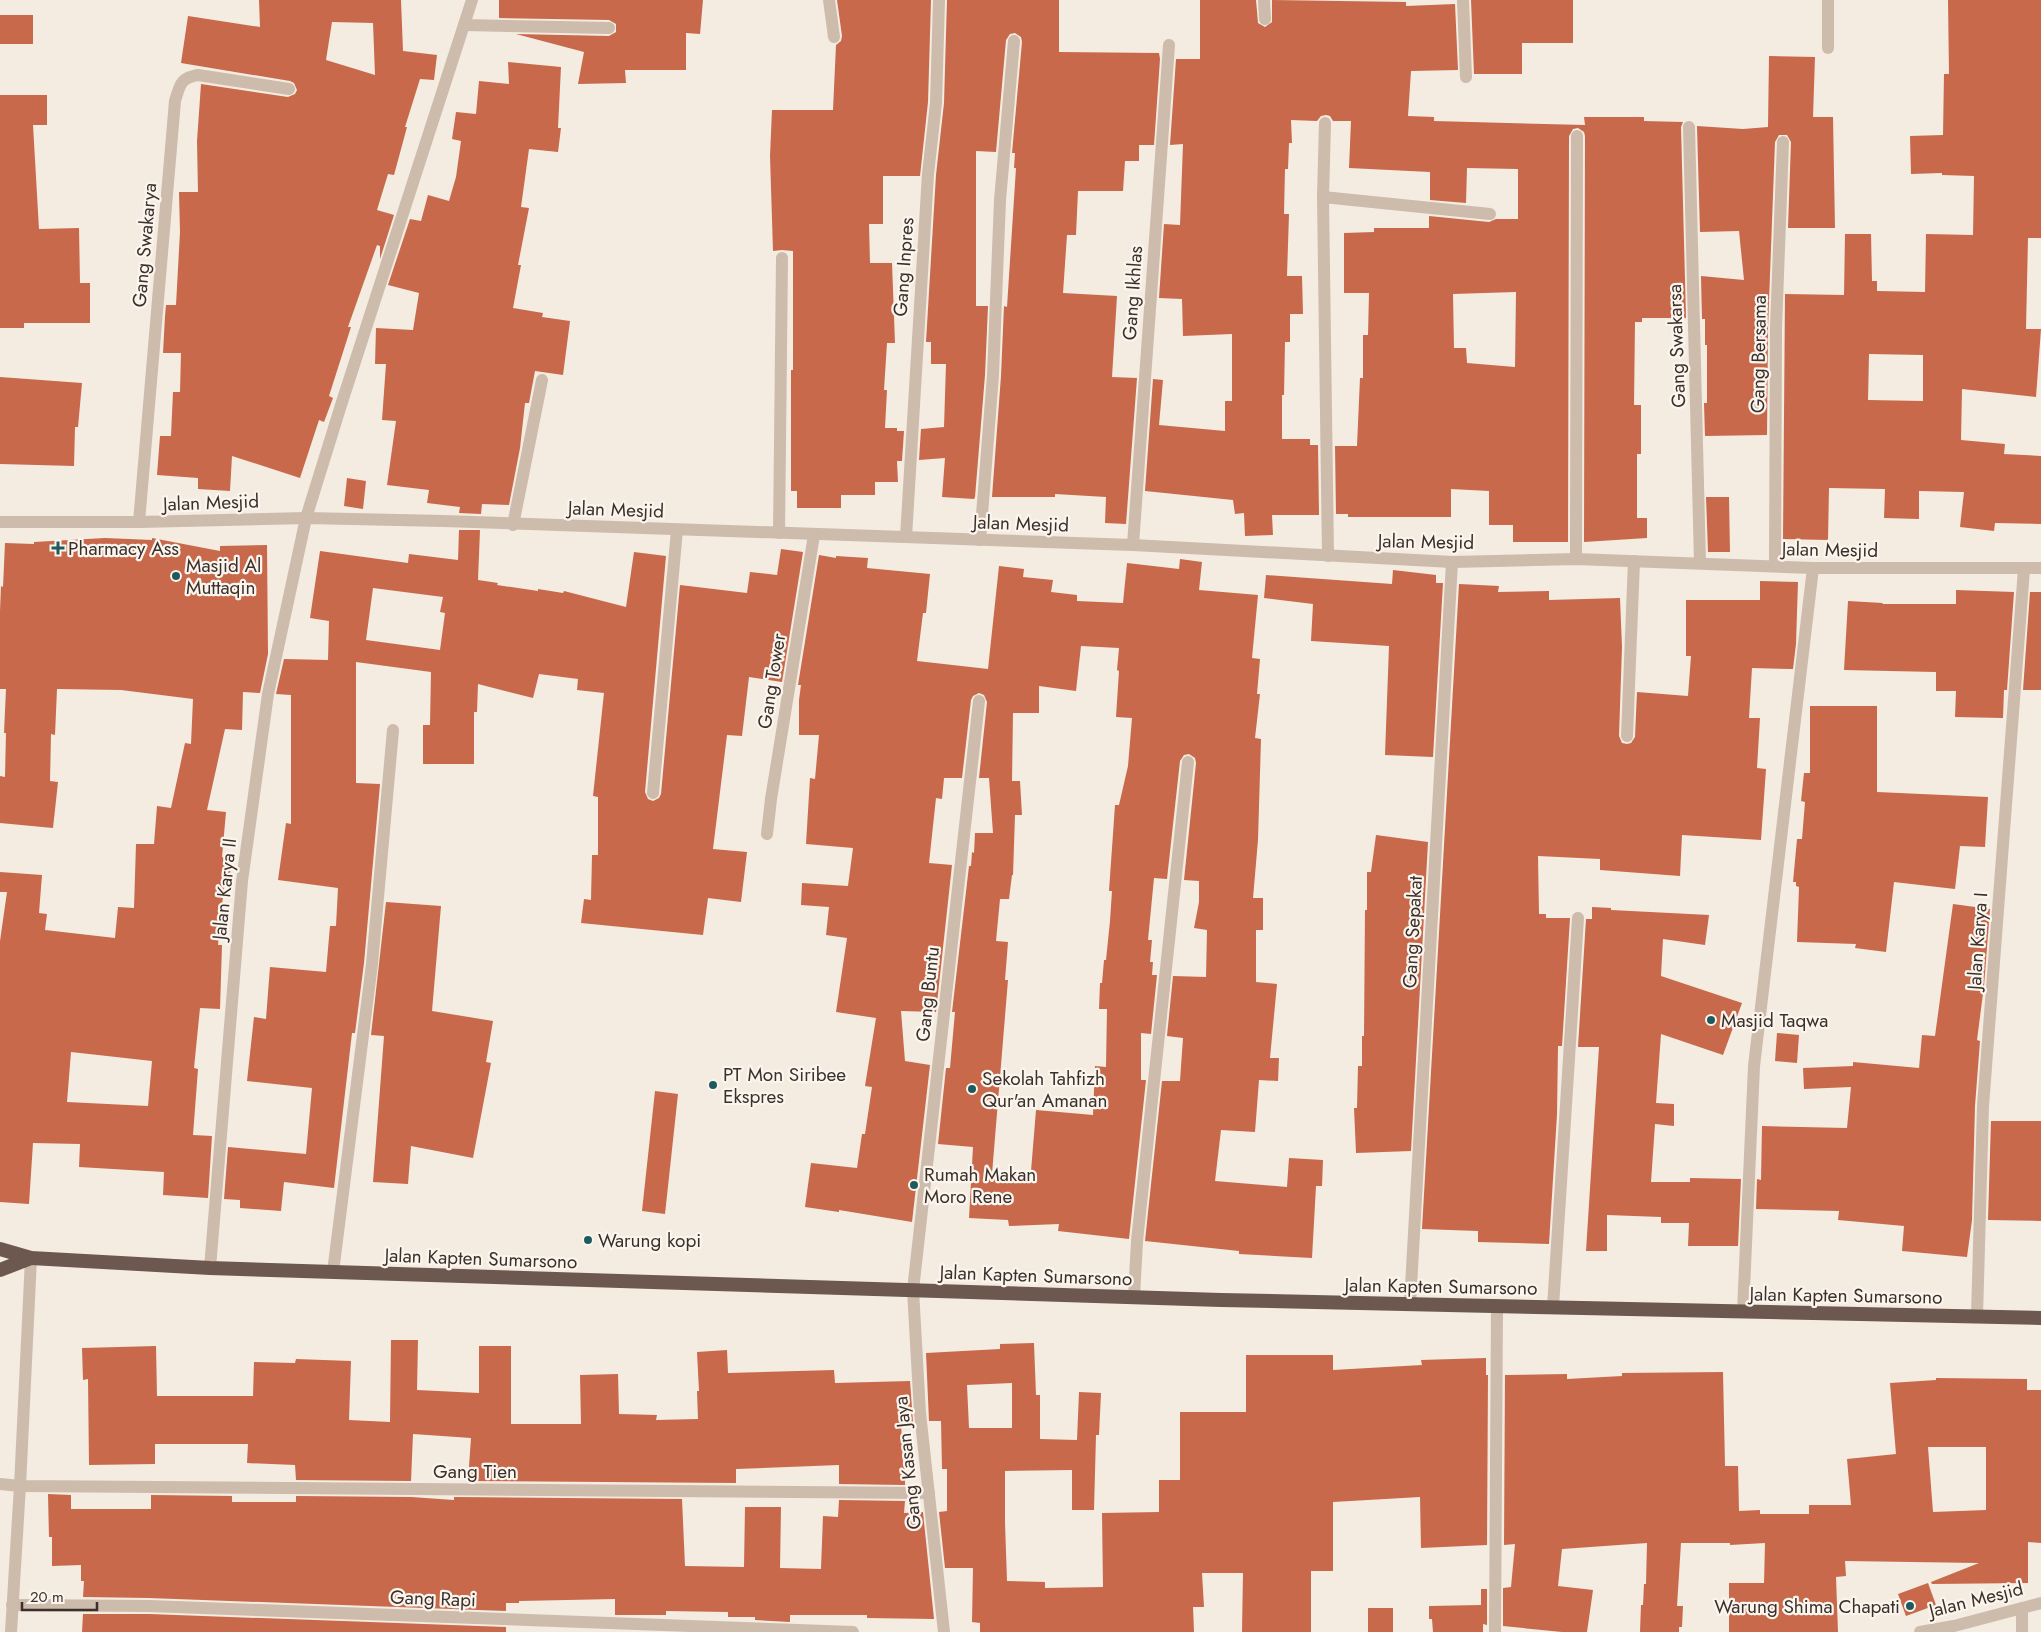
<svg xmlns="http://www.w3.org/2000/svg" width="2041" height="1632" viewBox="0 0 2041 1632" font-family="Jost,sans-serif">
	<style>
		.building { fill: #c8694b; fill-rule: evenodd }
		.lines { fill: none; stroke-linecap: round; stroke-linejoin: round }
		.minor { stroke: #cdbbac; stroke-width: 12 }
		.tertiary { stroke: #cdbbac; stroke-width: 12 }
		.trunk { stroke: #6c584f; stroke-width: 14 }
		.poi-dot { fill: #1f5a5e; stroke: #fbf5ee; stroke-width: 2 }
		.labels { text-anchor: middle; stroke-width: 4.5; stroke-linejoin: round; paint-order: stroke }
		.street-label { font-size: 19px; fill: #3b302b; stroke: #fbf5ee }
		.poi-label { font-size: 19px; fill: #3b302b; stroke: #fbf5ee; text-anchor: start }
	</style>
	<rect width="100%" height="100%" fill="#f4ebe1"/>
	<!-- building -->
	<g class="building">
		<path d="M259 0H401L403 51 437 55 434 80 420 79 405 127H407L394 175 388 174 377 210 394 215 380 259V246L377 245 348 327H351L329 396 333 398 324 422 319 420 300 478 232 456 230 491 198 489V478L157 475 160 436H171L173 392H180L181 353H163L165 316 166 305H176L180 232 179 192H198L197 141 201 84 288 97 295 94 297 90 294 83 290 81 181 63 188 16 260 27ZM332 22 373 23 375 75 326 60Z"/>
		<path d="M499 0H703L700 34 686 33V70H625L626 83 578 84 584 52 516 34 609 36 616 32V24L609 20 499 18Z"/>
		<path d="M837 0H931L928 102 920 176H883V224H869L870 263H892L895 343H887L884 390H887L885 428H897V431H904L902 461H897L898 482H875V495H841V508H797V491H791V370H793V251L782 250 773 251 770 156 772 110H833L836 45 841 41 842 36Z"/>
		<path d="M947 0H1059V52L1159 53 1160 59 1154 145H1139V161H1125L1123 191H1078L1076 235H1067L1063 293 1117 296 1112 377 1137 378 1126 524 1105 523 1106 497 1055 494V497H992L1001 376 1004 306 1007 307 1016 168H1014L1015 153H1012L1022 42 1021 37 1015 33 1010 34 1006 40 996 152 976 151V306H988L985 375 975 497 974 499 942 497 945 458 919 460 921 429 944 427 946 364H931V342H926L936 175 944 103Z"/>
		<path d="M1200 0H1256L1258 23 1265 27 1272 22V0L1406 2V6L1455 4 1458 70 1411 71 1408 116 1434 117V121L1585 125 1584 117H1644V121L1683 122 1681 127 1686 318H1642V322H1635L1634 405H1641V454H1637V518H1647V538L1584 542 1585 136 1584 132 1578 128 1573 129 1569 136 1568 542H1513V525H1489V491L1451 489V517H1348V514H1336L1335 446H1357L1360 378H1363V335H1368L1369 293H1344V233L1374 232V228H1429V216L1489 222 1496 219H1518V169L1467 168 1466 203 1430 200V172L1349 168 1351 121H1333L1330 116 1326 115 1321 116 1317 121 1291 120 1292 143H1289L1288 169H1285L1284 214H1289L1287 276H1302L1303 314H1290V342H1285L1284 395H1282V439H1310V445H1318L1319 515H1272L1273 535 1245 536 1244 513 1235 514 1233 500 1145 491 1153 379 1163 380 1159 425 1225 431V401H1232V334L1183 336 1182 299 1159 298 1164 224 1180 225 1183 144 1170 145 1176 59H1200ZM1516 292 1515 367 1467 363 1466 348H1454L1453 294Z"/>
		<path d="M1471 0H1573V43H1522V74H1474Z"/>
		<path d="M1948 0H2041V238H2028L2026 329H2041L2036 397 1962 389 1961 440 2005 444 2004 454 2041 456V524L1995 523 1994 531 1960 527 1964 492 1919 491V519L1884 518 1885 489 1829 488 1828 540 1783 539 1785 294 1844 295 1845 234H1871L1872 281H1877V291L1925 292 1926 234 1973 235 1974 176 1942 175V173L1911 174 1910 136 1943 135 1944 74H1949ZM1869 354 1923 355V401L1868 400Z"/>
		<rect x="0" y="15" width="33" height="29"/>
		<path d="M1769 56 1815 57 1813 117H1833L1835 228H1788L1791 142 1787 135H1779L1775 142 1768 328 1767 435 1705 436 1704 403H1707V345H1705V319H1702L1701 276 1744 280 1739 231 1700 232 1697 126 1743 129 1768 127Z"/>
		<path d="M508 62 561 67 558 128H561L558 152 529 149 521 207 529 208 518 265H521L513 308 543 313 542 317 570 321 563 375 535 371 529 403H525L520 448 509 505 482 504 481 514 459 513 460 507 427 503 429 490 387 485 396 421 382 420 386 364H375L376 328 413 330 419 293 388 285 410 219 421 221 428 195 449 201 456 177 461 141 452 139 456 112 476 114 479 81 509 84Z"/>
		<path d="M0 95H47V125H33L39 229 79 228 80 283H90V323H24V328H0Z"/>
		<path d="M0 377 82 383 78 427H75L74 466 0 464Z"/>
		<path d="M347 478 366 481 363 509 344 506Z"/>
		<path d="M1706 497H1729L1730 552H1708Z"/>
		<path d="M459 530H480L478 580 498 583 497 585 538 591V589L563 593 564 591 626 607 634 552 666 556 645 792 648 799 653 801 659 798 661 794 680 585 747 593 750 572 777 575 781 549 803 552 782 682 749 677 742 736 727 735 713 849 747 852 741 902 708 898 703 935 581 923 584 899 591 900 592 855H598V797L593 796 604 693 577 690 578 679 539 674 533 698 478 684 477 712H474V764H423V725H430L431 672 356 662V783L380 784 364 963 355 1033H352L334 1188 284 1182 281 1211 240 1208V1200L224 1199 228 1147 306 1154 312 1088 247 1081 254 1017 266 1019 270 967 326 972 330 926H336L338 888 278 880 286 823 291 824V695L276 694 284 659 328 660 329 621 310 618 320 551 408 563 409 554 458 560ZM373 588 443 597 440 612 445 613 440 650 366 640Z"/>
		<path d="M105 538 152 540V538L220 551V546L267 545 268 654 260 693 243 692 242 730 225 729 207 810 226 812 222 857H231L230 877H225L218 945H222L220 1009 200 1008 194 1068 198 1069 193 1135 212 1136 208 1198 163 1195 164 1172 79 1167 80 1144 33 1143 29 1204 0 1202V941L7 892H0V872L42 875 39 913 47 914 45 930 115 938 118 907 134 908 136 844H154L157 806 171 808 185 743 191 744 193 699 121 690 57 689 55 735 51 734 50 781 58 782 53 828 0 823V776L5 777 6 733H4L6 689H0V611L1 586 3 587 5 543 34 544V542ZM71 1052 152 1061 148 1106 67 1102Z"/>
		<path d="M819 555 836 558V556L868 558 867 568 930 574 926 613H923L917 661 988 669 999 566 1024 569 1023 577 1053 580 1051 592 1077 595V601L1123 603 1127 563 1179 569 1180 559 1202 562 1199 590 1258 595 1252 658 1260 659 1257 694H1260L1255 738 1261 739 1258 840 1253 898H1263V930H1256V982L1277 984 1270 1058H1279L1278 1081 1259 1080 1255 1132 1221 1130 1215 1181 1287 1187 1289 1158 1323 1160 1322 1186H1316L1312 1258 1239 1254V1251L1145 1241 1162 1081H1180L1183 1038 1167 1036 1173 976 1206 977 1207 930 1194 928 1199 902V881L1184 880 1196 763 1195 758 1189 754 1184 755 1180 761 1167 879 1154 878 1148 940H1152L1150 962H1153L1152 975H1157L1151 1034 1141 1033V1080H1146L1129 1239 1058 1231 1059 1224 1009 1226 1008 1220 969 1218 973 1147 938 1144 946 1068H950L955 1012H952L969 866H971L972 852 974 853 975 833H993L989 778H979L987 702 984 695 979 693 973 696 971 700 962 778H944L942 799 936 798 929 863 952 865 936 1012 901 1011 905 1061 930 1065 912 1222 839 1210V1212L805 1207 811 1163 857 1168 862 1134H865L872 1087 865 1086 876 1018 836 1012 847 938 826 935 829 907 801 905 802 883 848 886 853 848 806 844 810 778 815 779 819 735H799V700L801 685H798ZM1081 646 1119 648 1117 670 1119 671 1116 717 1132 718 1128 766 1119 805H1115L1109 891H1112L1110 921 1106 960H1104L1102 983H1100L1099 1009H1107L1106 1067 1095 1066 1093 1115 1036 1110 1031 1171 992 1174 1008 980H1005L1008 942 996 941 1000 899H1009L1012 875H1013L1015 815H1022L1020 781H1012L1013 713H1039V686L1076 691Z"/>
		<path d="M1393 570 1436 575V583H1443L1433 757 1385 755 1389 646 1311 641 1313 604 1264 598 1266 575 1392 584Z"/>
		<path d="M1760 581 1798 582 1796 644 1793 669 1752 668 1749 718H1760L1757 768 1766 769 1761 840 1682 835 1680 876 1600 870V859L1538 856 1539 914H1546V918H1570L1562 1046H1558L1557 1114 1549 1244 1478 1242V1231L1422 1229 1459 584 1499 586 1498 592 1549 591V600L1620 598 1622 647 1619 736 1622 743 1627 744 1631 743 1635 737 1637 692 1688 696 1691 656H1686V600H1760Z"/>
		<path d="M1956 590 2014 592 2007 690H2004L2003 718 1955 717 1956 691H1936V672L1844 670 1848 601 1883 603 1882 604H1956Z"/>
		<path d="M2030 592H2041V690H2023Z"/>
		<path d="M1810 706H1877V792L1988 797 1985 847 1960 846 1955 889 1894 882 1886 952 1855 948 1856 944 1797 942 1799 887 1796 886V882H1793L1797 839H1802L1805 802 1801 801 1804 773H1810Z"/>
		<path d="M1376 835 1428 842 1411 1151 1356 1153 1354 1108H1357L1358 1066H1362V1036H1364L1365 910H1367V872H1371Z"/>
		<path d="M386 902 441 906 432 1011 493 1021 486 1062 491 1063 473 1158 411 1146 408 1184 373 1182 384 1036 371 1035Z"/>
		<path d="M1953 904 1990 909 1984 986 1977 1040 1980 1041 1975 1106 1972 1220 1967 1257 1902 1251 1904 1226 1838 1220 1839 1211 1756 1209 1757 1179 1761 1180 1762 1126 1847 1128 1851 1087 1804 1089 1803 1068 1853 1066V1062L1919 1068 1922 1035 1935 1036Z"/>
		<path d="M1592 907 1611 908V910L1709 915 1705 945 1663 939 1661 976 1742 1003 1723 1055 1661 1034 1656 1103 1674 1104V1126L1655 1124 1651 1182H1690V1178L1741 1179 1738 1246H1688L1689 1223H1661V1217L1607 1215V1251H1586L1599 1047H1578L1586 919H1592Z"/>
		<path d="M1777 1033 1799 1035 1797 1063 1775 1061Z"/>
		<path d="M655 1091 678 1094 665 1214 642 1211Z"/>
		<path d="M1991 1121H2041V1221L1988 1220Z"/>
		<path d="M391 1340H418L417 1390 479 1393V1346H511V1424H581L580 1375 618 1374 619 1414 657 1415 656 1420 698 1419 697 1391H699L697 1352 727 1350 728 1373 834 1370 835 1383 910 1381 913 1422H901L903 1463H905V1485L839 1484V1465L736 1469V1483L468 1481 471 1438 413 1434 411 1481 296 1480 295 1465 247 1463 248 1444H155V1464L89 1465 88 1379 83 1380 82 1348 156 1346 157 1396H253L254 1362 295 1363 296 1359 351 1361 349 1420 390 1422Z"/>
		<path d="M1034 1343 1036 1395H1040V1439L1077 1440 1079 1392 1101 1393 1099 1435H1096L1094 1510H1072V1470L1005 1471V1523L1007 1581 1045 1582V1588L1103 1587 1102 1513 1159 1512V1480H1180V1412H1246V1355H1333V1370L1422 1365 1421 1360 1486 1358V1375H1488L1487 1545 1421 1548 1420 1497 1333 1502V1571H1311V1632H1242L1243 1573H1202L1204 1607H1193L1194 1632H980V1623L972 1622 973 1568H945L939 1512 947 1511V1469H942L941 1421H929L926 1353 1000 1349V1344ZM1012 1383V1428H969L967 1385Z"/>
		<path d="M1723 1372 1725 1466H1738L1739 1511 1760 1510V1514H1809V1505H1851L1847 1459 1896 1454 1890 1383 1936 1380V1378L2027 1379V1390H2041V1543L2028 1542V1583L1932 1584 1931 1582 1979 1563 1845 1561 1846 1576 1836 1577 1838 1632H1729V1583H1764L1765 1543 1730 1545V1543H1681L1677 1606H1683L1682 1627H1679V1632H1640L1641 1605H1643L1644 1584H1646L1647 1543 1562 1549 1558 1586 1593 1590 1587 1632H1562L1503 1626V1588L1511 1587 1515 1544 1504 1545 1505 1375 1567 1374V1379L1622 1376V1373ZM1928 1447H1986V1510L1933 1512Z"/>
		<path d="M48 1494 71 1495V1509H151V1495L232 1496V1502H296V1496L411 1497 454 1500V1497L682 1499 685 1566 744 1567 745 1507H781L780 1568 821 1569 823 1516 838 1517 839 1500 905 1501 904 1513 923 1512 934 1619 867 1618V1615H790V1622L755 1620V1617H728V1612L666 1611V1615H615V1599L519 1601V1603H506V1611L149 1598 83 1597 84 1581H81V1565L52 1566V1537H49Z"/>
		<path d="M1928 1583 1936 1605 1906 1616 1898 1594Z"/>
		<path d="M1481 1589H1487V1625L1483 1624V1632H1433L1432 1619H1429V1606L1481 1605Z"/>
		<rect x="1368" y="1608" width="25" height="24"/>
		<path d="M83 1614H149L506 1627V1632H82Z"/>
	</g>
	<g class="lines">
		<!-- minor -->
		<g class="minor">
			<path d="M829 0 834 37"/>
			<path d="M1264 0 1265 19"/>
			<path d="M1463 0 1466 77"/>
			<path d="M464 25 609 28"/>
			<path d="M1828 48V0"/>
			<path d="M1325 123 1323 197 1328 556"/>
			<path d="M1689 127 1700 563"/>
			<path d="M1323 197 1490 214"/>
			<path d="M0 522H139L306 518 444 521 1133 545 1452 562 1576 559 1813 568H2041"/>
			<path d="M139 522 175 101C180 85 180 78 198 75L289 89"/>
			<path d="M513 525 542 380"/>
			<path d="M779 533 782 258"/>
			<path d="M906 537 928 174 936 103 939 0"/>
			<path d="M980 540 993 375 1000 200 1014 41"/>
			<path d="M1133 545 1169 45"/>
			<path d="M1576 559 1577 136"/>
			<path d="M1775 566 1776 328 1783 142"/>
			<path d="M1627 736 1634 561"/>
			<path d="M653 793 677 530"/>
			<path d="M767 834 771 799 814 535"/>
			<path d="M210 1268 242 881 268 694 306 518 342 402 472 0"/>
			<path d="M333 1272 372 964 393 730"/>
			<path d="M1134 1297 1137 1241 1188 762"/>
			<path d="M1410 1304 1452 562"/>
			<path d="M1553 1307 1578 918"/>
			<path d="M1743 1311 1754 1066 1813 568"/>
			<path d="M1977 1316 1983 1106 2024 569"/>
			<path d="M0 1484 20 1486 929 1493"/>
			<path d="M12 1605 149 1606 853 1632"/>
			<path d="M944 1632 920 1413 913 1290 979 701"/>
			<path d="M1495 1632 1497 1305"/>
			<path d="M1920 1632 1954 1626 2041 1603"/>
			<path d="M2022 1632V1608"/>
		</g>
		<!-- tertiary -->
		<path class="tertiary" d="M11 1632 20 1486 31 1258"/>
		<!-- trunk -->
		<g class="trunk">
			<path d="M0 1249 31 1258 210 1268 1221 1300 2041 1318"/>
			<path d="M0 1270 31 1258"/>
		</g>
	</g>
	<!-- markers -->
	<g class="poi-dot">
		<path d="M55.5 540.5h5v5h5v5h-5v5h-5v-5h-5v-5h5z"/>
		<circle cx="176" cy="576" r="5"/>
		<circle cx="1711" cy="1020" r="5"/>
		<circle cx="713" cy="1085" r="5"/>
		<circle cx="972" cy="1089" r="5"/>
		<circle cx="914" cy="1185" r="5"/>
		<circle cx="588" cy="1240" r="5"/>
		<circle cx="1910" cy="1606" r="5"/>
	</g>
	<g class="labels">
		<!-- street labels -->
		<g class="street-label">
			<text transform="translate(144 245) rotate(-85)" y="7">Gang Swakarya</text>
			<text transform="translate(903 267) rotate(-86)" y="7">Gang Inpres</text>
			<text transform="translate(1132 293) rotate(-86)" y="7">Gang Ikhlas</text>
			<text transform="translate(1676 346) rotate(-92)" y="7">Gang Swakarsa</text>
			<text transform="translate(1758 354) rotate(-89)" y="7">Gang Bersama</text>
			<text transform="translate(211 502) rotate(-2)" y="7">Jalan Mesjid</text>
			<text transform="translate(616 509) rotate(2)" y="7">Jalan Mesjid</text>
			<text transform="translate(1021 523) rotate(2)" y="7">Jalan Mesjid</text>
			<text transform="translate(1426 541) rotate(1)" y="7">Jalan Mesjid</text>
			<text transform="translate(1830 549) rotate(1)" y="7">Jalan Mesjid</text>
			<text transform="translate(771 681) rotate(-81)" y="7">Gang Tower</text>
			<text transform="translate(224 889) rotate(-84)" y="7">Jalan Karya II</text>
			<text transform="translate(1412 932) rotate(-87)" y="7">Gang Sepakat</text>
			<text transform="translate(1977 941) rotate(-86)" y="7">Jalan Karya I</text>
			<text transform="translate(927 994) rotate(-84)" y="7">Gang Buntu</text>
			<text transform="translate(481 1258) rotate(2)" y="7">Jalan Kapten Sumarsono</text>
			<text transform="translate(1036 1275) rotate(2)" y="7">Jalan Kapten Sumarsono</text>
			<text transform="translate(1441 1286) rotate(1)" y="7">Jalan Kapten Sumarsono</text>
			<text transform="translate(1846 1295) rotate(1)" y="7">Jalan Kapten Sumarsono</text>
			<text transform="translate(907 1463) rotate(-96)" y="7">Gang Kasan Jaya</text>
			<text x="475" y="1478">Gang Tien</text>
			<text transform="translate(433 1598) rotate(2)" y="7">Gang Rapi</text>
			<text transform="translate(1976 1599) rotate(-14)" y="7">Jalan Mesjid</text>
		</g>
		<!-- poi labels -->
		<g class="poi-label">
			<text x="68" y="555">Pharmacy Ass</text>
			<text x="186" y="572">Masjid Al<tspan x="186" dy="22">Muttaqin</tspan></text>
			<text x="1721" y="1027">Masjid Taqwa</text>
			<text x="723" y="1081">PT Mon Siribee<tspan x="723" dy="22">Ekspres</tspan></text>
			<text x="982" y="1085">Sekolah Tahfizh<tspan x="982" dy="22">Qur'an Amanan</tspan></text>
			<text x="924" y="1181">Rumah Makan<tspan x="924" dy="22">Moro Rene</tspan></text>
			<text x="598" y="1247">Warung kopi</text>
			<text x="1900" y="1613" text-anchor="end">Warung Shima Chapati</text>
		</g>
	</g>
	<!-- scale -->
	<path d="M22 1602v8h75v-8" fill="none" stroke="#3b302b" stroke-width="2.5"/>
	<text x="30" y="1602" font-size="15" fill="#3b302b" stroke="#fbf5ee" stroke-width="4" paint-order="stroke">20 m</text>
</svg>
